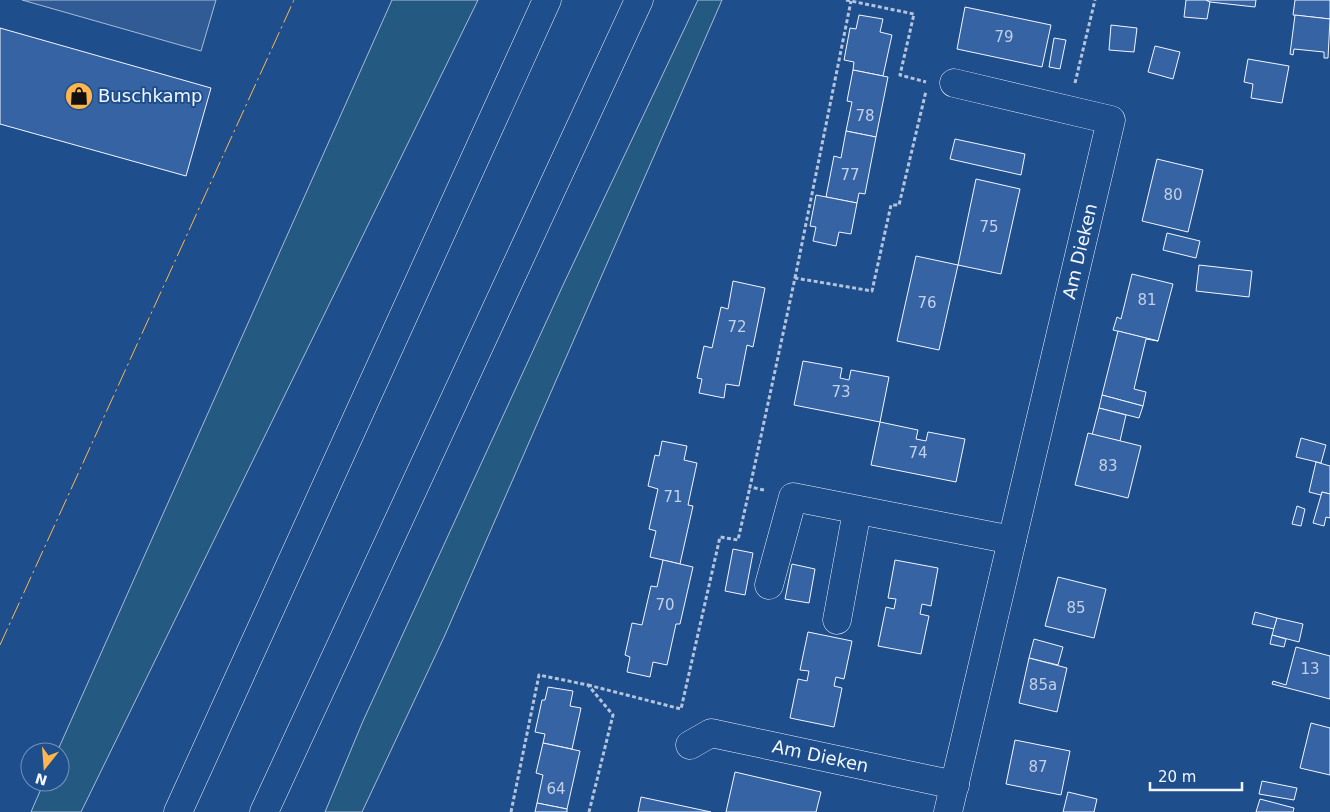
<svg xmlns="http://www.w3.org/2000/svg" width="1330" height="812" viewBox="0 0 1330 812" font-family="'DejaVu Sans',sans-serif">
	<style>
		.green { fill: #245a82; stroke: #a8bbd7 }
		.parking { fill: #305b95; stroke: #a8bbd7 }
		.building { fill: #3563a3; stroke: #f2f6ff }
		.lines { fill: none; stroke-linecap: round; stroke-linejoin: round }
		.minor-casing { stroke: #f2f6ff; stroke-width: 29 }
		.highway-casing { stroke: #f2f6ff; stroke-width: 29 }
		.path { stroke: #b3c4dc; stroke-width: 3; stroke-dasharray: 4 2.5; stroke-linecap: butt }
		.minor { stroke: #1f4e8c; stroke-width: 28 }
		.highway { stroke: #1f4e8c; stroke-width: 28 }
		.power { stroke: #ffb74d; stroke-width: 1; stroke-dasharray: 18 4 2.5 4; stroke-linecap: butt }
		.labels { text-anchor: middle; stroke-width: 4; stroke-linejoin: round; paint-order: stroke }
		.number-label { font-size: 15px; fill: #c3d1e8 }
		.poi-label { font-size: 18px; fill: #f2f6ff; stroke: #1f4e8c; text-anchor: start }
		.street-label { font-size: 18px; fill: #f2f6ff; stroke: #1f4e8c }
	</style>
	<rect width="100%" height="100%" fill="#1f4e8c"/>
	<!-- green -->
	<g class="green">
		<path d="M392 0H478L81 812H31L44 782H60V752H57Z"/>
		<path d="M698 0H722L445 635 362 812H325L363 721 564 283Z"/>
	</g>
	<!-- parking -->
	<path class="parking" d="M22 0H216L201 51Z"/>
	<!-- building -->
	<g class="building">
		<path d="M1186 0H1206L1210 2 1207 19 1184 17Z"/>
		<path d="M1206 0H1256L1255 7 1210 2Z"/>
		<path d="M1295 0H1330V19L1293 15Z"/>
		<path d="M965 7 1051 25 1042 67 957 49Z"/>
		<path d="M859 15 883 19 880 32 892 35 883 76 853 70 854 62 844 60 850 28 856 29Z"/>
		<path d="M1295 15 1330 19 1328 58H1324V52L1294 49 1293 55 1290 54Z"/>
		<path d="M1111 25 1137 28 1134 52 1109 50Z"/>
		<path d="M0 28 211 88 186 176 0 124Z"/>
		<path d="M1054 38 1066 40 1060 69 1049 67Z"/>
		<path d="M1155 46 1180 52 1173 79 1148 72Z"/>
		<path d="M1248 59 1289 66 1282 103 1251 98 1253 84 1244 82Z"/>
		<path d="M853 70 888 77 876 137 846 131 852 102 847 101Z"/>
		<path d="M846 131 876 137 865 194 859 193 857 203 826 197 834 156 841 158Z"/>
		<path d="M955 139 1025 154 1021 175 950 159Z"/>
		<path d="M1157 159 1203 170 1188 232 1142 221Z"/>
		<path d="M976 179 1020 189 1001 274 958 265Z"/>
		<path d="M816 195 857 203 851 234 839 232 836 246 813 241 816 227 810 226Z"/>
		<path d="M1167 233 1200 241 1196 258 1163 250Z"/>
		<path d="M916 256 958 265 939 350 897 341Z"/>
		<path d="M1199 265 1252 271 1249 297 1196 291Z"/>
		<path d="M1132 274 1173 284 1158 341 1113 330 1117 317 1121 319Z"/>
		<path d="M733 281 765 288 753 347 747 345 739 386 726 384 724 398 699 393 702 379 697 378 704 346 712 348 721 307 728 309Z"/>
		<path d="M1118 331 1158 341 1146 339 1134 389 1146 392 1143 406 1102 395Z"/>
		<path d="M803 361 842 368 840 378 849 380 851 370 889 377 880 422 794 405Z"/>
		<path d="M1102 395 1143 406 1139 418 1099 408Z"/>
		<path d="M1099 408 1126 415 1120 441 1092 435Z"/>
		<path d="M880 422 918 430 916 439 926 441 928 432 965 439 956 482 871 465Z"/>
		<path d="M1088 433 1141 446 1128 498 1075 485Z"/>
		<path d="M1301 438 1326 445 1321 463 1296 457Z"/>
		<path d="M662 441 687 446 684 460 697 463 688 505 693 506 680 564 650 557 656 531 649 529 658 489 648 486 655 455 659 456Z"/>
		<path d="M1316 462 1330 466V494L1322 492 1321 495 1309 492Z"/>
		<path d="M1322 492 1330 494V518L1326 517 1324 526 1313 523Z"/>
		<path d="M1297 506 1305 509 1301 526 1292 524Z"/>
		<path d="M733 549 753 553 745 595 725 591Z"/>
		<path d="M663 560 693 567 680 624H676L667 665 653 662 650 677 627 672 630 657 625 655 632 623 642 625 651 586 657 587Z"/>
		<path d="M895 560 938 568 931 606 922 604 920 614 929 616 921 654 878 646 886 607 894 609 896 599 888 598Z"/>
		<path d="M792 564 815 569 809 603 785 599Z"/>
		<path d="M1058 577 1106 589 1094 638 1045 626Z"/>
		<path d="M1255 612 1277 618 1274 629 1252 624Z"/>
		<path d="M1277 618 1303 624 1299 642 1272 635Z"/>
		<path d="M808 632 852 641 844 679 836 677 834 686 842 688 834 727 790 718 798 679 807 681 809 671 800 670Z"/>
		<path d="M1272 635 1286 639 1284 647 1270 644Z"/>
		<path d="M1034 639 1063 647 1058 665 1029 658Z"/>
		<path d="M1296 647 1330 656V699L1272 684 1273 681 1286 685Z"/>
		<path d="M1029 658 1067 668 1057 712 1019 703Z"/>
		<path d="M548 687 573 691 570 706 581 708 572 749 543 743 545 734 535 732 542 700H545Z"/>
		<path d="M1311 723 1330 728V775L1300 768Z"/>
		<path d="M1015 740 1070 751 1061 795 1006 784Z"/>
		<path d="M543 743 580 751 567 809 537 803 543 775 536 773Z"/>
		<path d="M735 772 821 792 816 812H726Z"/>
		<path d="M1262 781 1297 788 1294 800 1259 794Z"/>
		<path d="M1068 792 1097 799 1094 812H1063Z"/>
		<path d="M641 797 711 812H638Z"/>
		<path d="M1260 799 1294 808 1293 812H1256Z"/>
		<path d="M537 803 567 809V812H535Z"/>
	</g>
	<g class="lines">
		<defs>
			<g id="minor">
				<path d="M769 585 793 497 1012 540"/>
				<path d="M837 620 857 511"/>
				<path id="s1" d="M690 745 711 733 955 785"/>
				<path id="s2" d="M948 812 1111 120 954 83"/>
			</g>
			<g id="highway">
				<path d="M178 812 547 0"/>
				<path d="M264 812 639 0"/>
			</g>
		</defs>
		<!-- minor casing -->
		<use href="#minor" class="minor-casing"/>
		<!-- highway casing -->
		<use href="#highway" class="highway-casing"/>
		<!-- path -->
		<g class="path">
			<path d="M846 0 914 14 900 75 926 82"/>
			<path d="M1075 83 1095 0"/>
			<path d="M795 278 851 1"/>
			<path d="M764 490 750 487 795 278 872 291 891 205H899L926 91"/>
			<path d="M588 685 681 709 720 537 738 540 750 487"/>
			<path d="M511 812 539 675 588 685 613 715 589 812"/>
		</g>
		<!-- minor -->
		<use href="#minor" class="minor"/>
		<!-- highway -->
		<use href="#highway" class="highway"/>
		<!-- power -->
		<path class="power" d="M0 645 294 0"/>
	</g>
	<!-- icons -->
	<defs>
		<symbol id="shop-disc" viewBox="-11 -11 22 22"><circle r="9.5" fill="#ffb74d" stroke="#1f4e8c"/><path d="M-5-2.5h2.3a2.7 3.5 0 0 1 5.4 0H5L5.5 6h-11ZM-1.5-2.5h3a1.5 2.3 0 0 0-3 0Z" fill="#111"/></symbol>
	</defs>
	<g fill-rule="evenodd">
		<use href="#shop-disc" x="63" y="80" width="32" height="32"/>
	</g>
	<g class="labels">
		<!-- number labels -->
		<g class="number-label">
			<text x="1004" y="42">79</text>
			<text x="865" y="121">78</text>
			<text x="850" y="180">77</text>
			<text x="1173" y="200">80</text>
			<text x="989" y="232">75</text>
			<text x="1147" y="305">81</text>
			<text x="927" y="308">76</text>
			<text x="737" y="332">72</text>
			<text x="841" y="397">73</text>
			<text x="918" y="458">74</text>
			<text x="1108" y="471">83</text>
			<text x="673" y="502">71</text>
			<text x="665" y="610">70</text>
			<text x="1076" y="613">85</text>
			<text x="1310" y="674">13</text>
			<text x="1043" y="690">85a</text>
			<text x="1038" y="772">87</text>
			<text x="556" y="794">64</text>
		</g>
		<!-- poi labels -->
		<g class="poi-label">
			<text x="98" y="102">Buschkamp</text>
		</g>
		<!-- street labels -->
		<g class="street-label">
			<text dy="6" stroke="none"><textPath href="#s2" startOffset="576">Am Dieken</textPath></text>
			<text dy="6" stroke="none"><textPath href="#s1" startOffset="136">Am Dieken</textPath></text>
		</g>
	</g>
	<!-- north arrow -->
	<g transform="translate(45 767) rotate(197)"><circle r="24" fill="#1f4e8c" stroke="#7391ba"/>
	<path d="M0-4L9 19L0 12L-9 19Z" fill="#ffb74d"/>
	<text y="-8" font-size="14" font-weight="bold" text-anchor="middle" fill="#f2f6ff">N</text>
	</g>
	<!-- scale -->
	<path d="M1150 782v8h92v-8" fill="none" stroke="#f2f6ff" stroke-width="2.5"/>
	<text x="1158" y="782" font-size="15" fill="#f2f6ff" stroke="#1f4e8c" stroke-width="4" paint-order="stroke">20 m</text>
</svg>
